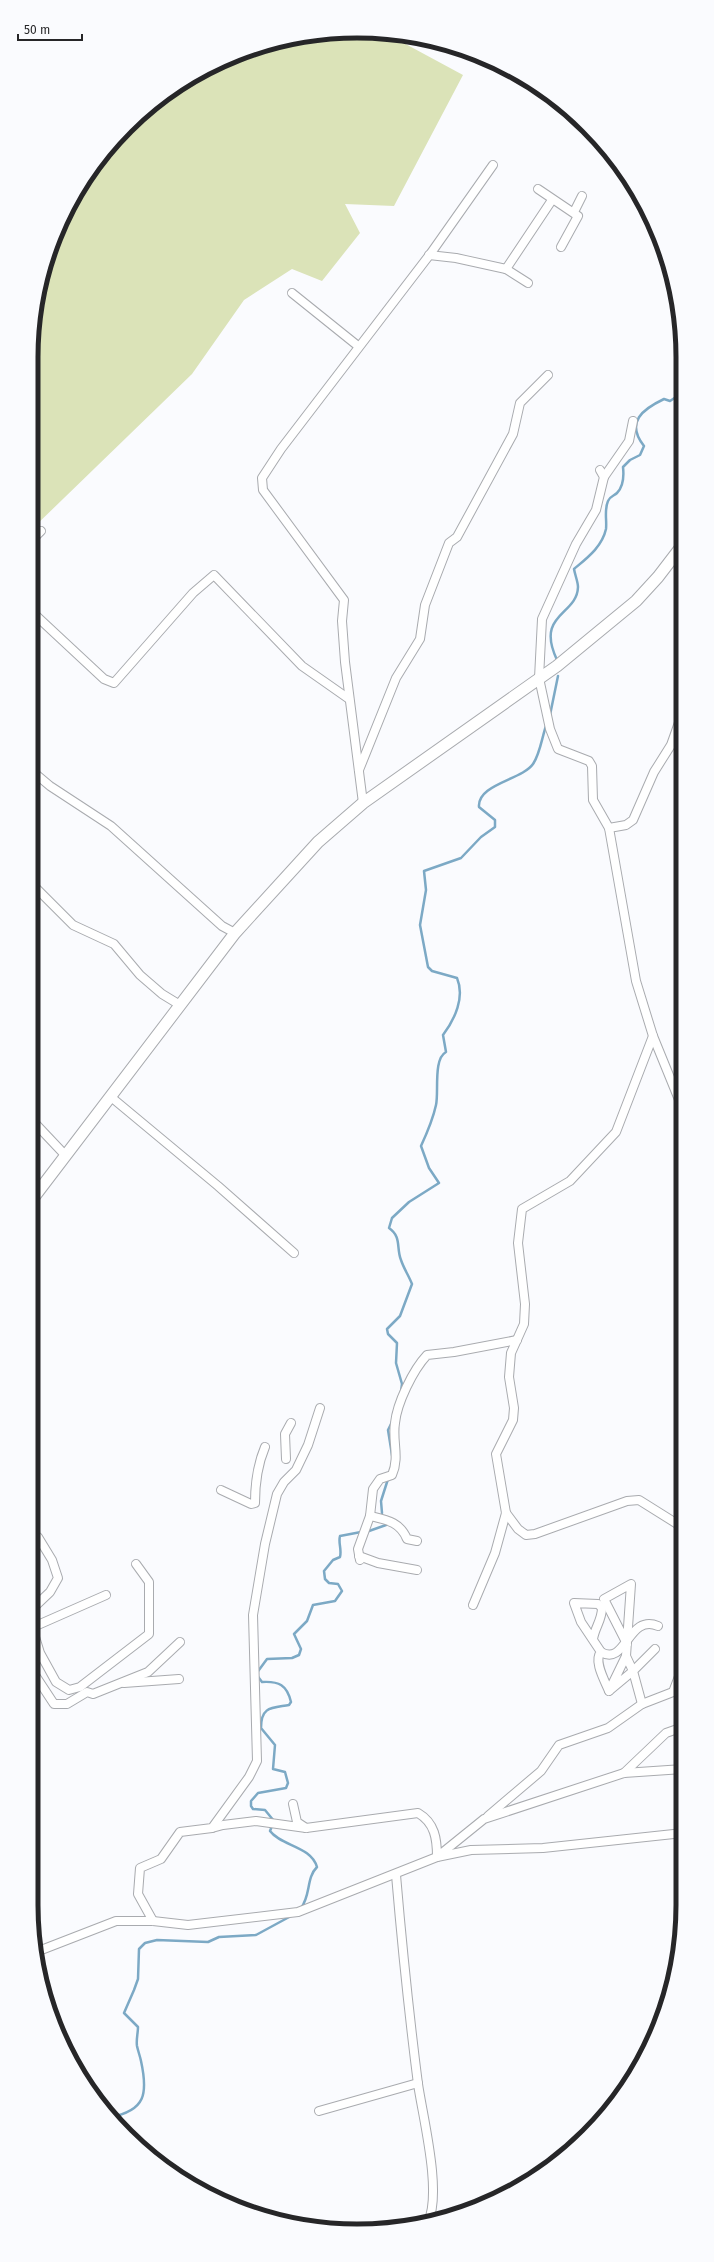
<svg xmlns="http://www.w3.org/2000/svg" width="714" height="2262" viewBox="0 0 714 2262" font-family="'Fira Sans',sans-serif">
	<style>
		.green { fill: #dbe3b8 }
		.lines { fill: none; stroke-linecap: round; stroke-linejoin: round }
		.stream { stroke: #7ca9c5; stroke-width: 2.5 }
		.minor-casing { stroke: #a9abaf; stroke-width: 10 }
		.secondary-casing { stroke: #a9abaf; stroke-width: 13 }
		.minor { stroke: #fff; stroke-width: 8 }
		.secondary { stroke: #fff; stroke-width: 11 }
		.rim { fill: none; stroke: #262628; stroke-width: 5 }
	</style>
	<rect width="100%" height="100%" fill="#fafbfe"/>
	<!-- green -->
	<path class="green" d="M357 31 408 36 400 41 463 75 394 206 345 204 360 233 322 281 292 269 244 300 192 374 31 530V357L37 293 56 232 86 176 127 126 176 86 239 54 294 37Z"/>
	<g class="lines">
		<!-- stream -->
		<g class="stream">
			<path d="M557 660C535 613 577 616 578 587 578 582 575 575 574 569 587 558 602 547 606 529 607 520 604 510 608 501 610 496 614 496 617 493 624 486 624 476 623 467L630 460 640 455 644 446C625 422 643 409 664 399L670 401 676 397 680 377"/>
			<path d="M550 715 558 676"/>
			<path d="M401 1392 402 1384 396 1363 397 1343 388 1334 387 1329 400 1316 412 1284C409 1276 404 1269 401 1260 396 1248 402 1237 389 1228L392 1218 409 1202 439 1183 429 1168 421 1146C427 1133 433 1119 436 1105 439 1092 433 1059 446 1052L443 1035C455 1019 465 997 457 978L432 971 428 967 420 925 426 890 424 871 461 858 481 837 495 827V820L479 807C477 784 522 780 533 764 540 754 542 737 546 726"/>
			<path d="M392 1422 388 1430 393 1461"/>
			<path d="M382 1513 381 1501 388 1479"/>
			<path d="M369 1531 386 1525"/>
			<path d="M274 1821 265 1810 253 1809 251 1806V1801L258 1793 286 1788 288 1783 285 1772 273 1769 275 1745 261 1728C261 1706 272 1708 289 1705L291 1702C287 1685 279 1681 262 1682L256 1674 267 1659 292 1658 299 1655 301 1649 294 1634 307 1621 313 1605 335 1601 342 1591 338 1584 329 1583 325 1579 324 1571 333 1560 340 1557C342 1549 338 1543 340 1536L361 1532"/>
			<path d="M272 1826 270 1831C281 1846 311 1846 317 1867 306 1878 311 1895 301 1908"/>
			<path d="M110 2117C146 2111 148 2093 141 2061 140 2056 138 2051 137 2046 136 2040 138 2033 138 2027L124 2013 134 1990 138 1979 139 1949 145 1943 157 1940 208 1942 219 1937 256 1935 291 1916"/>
		</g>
		<defs>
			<g id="minor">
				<path d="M538 189 578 216 561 247"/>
				<path d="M574 212 582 196"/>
				<path d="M429 255 456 258 506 269 528 283"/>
				<path d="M506 269 552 200"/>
				<path d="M292 293 358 346"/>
				<path d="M600 470 604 477 596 510 576 544 542 619 539 678 550 729 558 749 589 761 592 766 593 800 609 828 636 981 653 1036 682 1107"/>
				<path d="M604 477 629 441 633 421"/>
				<path d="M31 541 41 531"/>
				<path d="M674 557 681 565"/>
				<path d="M31 611 104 679 114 683 193 593 214 575 302 666 349 699"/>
				<path d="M31 770 50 786 111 826 222 926 235 933"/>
				<path d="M359 770 396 678 420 639 425 605 449 543 457 537 513 434 520 403 548 375"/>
				<path d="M363 803 345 662 342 621 344 600 263 490 262 478 281 449 431 253 493 165"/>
				<path d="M609 828 626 825 633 820 654 772 671 745 681 717"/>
				<path d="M31 883 73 925 114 944 140 975 162 994 180 1005"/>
				<path d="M111 1097 218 1186 294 1253"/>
				<path d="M31 1119 66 1156"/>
				<path d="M286 1459 285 1434 291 1423"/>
				<path d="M221 1490 251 1504 255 1503C255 1483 257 1466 265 1447"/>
				<path d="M506 1513 518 1529 526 1535 535 1534 627 1501 639 1500 682 1527"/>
				<path d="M370 1516C387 1520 400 1522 407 1539L417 1541"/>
				<path d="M359 1556 378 1563 417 1570"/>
				<path d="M360 1560 358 1549 370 1516 373 1489 380 1479 392 1475C400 1457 392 1441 395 1423 397 1403 413 1370 427 1355L454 1352 517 1340"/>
				<path d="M473 1605 495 1553 506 1513 496 1454 513 1420 514 1408 509 1377 511 1353 524 1324 525 1304 518 1243 522 1209 570 1181 616 1132 653 1036"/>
				<path d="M31 1610 50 1592 58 1578 52 1560 38 1537"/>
				<path d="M31 1628 106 1595"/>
				<path d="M31 1635 35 1637 40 1653 56 1682 69 1690 80 1687 149 1634V1582L136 1564"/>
				<path d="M593 1639C595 1627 602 1620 602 1608L598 1604 574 1603 581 1622 601 1652C593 1661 605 1681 609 1691"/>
				<path d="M601 1652C626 1667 628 1613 658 1626"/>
				<path d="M626 1656 631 1584 604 1599 627 1644"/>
				<path d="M626 1656 633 1671 609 1691Z"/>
				<path d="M31 1669 54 1704H67L87 1692 93 1694 148 1672 180 1642"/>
				<path d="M124 1683 179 1679"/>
				<path d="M642 1704 633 1671 655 1649"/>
				<path d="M624 1773 666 1733 683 1727"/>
				<path d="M293 1804 297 1822 306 1828"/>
				<path d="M488 1816 541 1771 559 1745 608 1728 642 1704 673 1692 683 1666"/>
				<path d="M212 1828 223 1825 256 1821 306 1828 418 1813C435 1823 437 1839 437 1857L484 1819 624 1773 683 1769"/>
				<path d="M396 1875C402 1945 409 2014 418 2084 423 2118 442 2192 428 2222"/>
				<path d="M153 1921 138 1894 140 1868 161 1859 180 1832 212 1828 249 1777 257 1761 253 1615 265 1544 277 1494 284 1482 296 1470 308 1445 320 1408"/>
				<path d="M36 1952 116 1921H153L188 1925 298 1912 437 1857 471 1850 543 1848 683 1833"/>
				<path d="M319 2111 418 2083"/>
				<path d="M370 2230 389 2229"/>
			</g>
			<path id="secondary" d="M31 1201 235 933 318 842 363 803 557 666 591 638 636 601 658 577 681 547"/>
		</defs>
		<!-- minor casing -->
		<use href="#minor" class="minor-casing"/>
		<!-- secondary casing -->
		<use href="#secondary" class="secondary-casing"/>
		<!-- minor -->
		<use href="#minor" class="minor"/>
		<!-- secondary -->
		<use href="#secondary" class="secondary"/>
	</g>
	<!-- crop -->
	<path d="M0 0H714V2262H0ZM357 38H357A319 319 0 0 1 676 357V1905A319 319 0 0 1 357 2224H357A319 319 0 0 1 38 1905V357A319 319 0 0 1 357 38Z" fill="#fafbfe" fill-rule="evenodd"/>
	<path class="rim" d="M357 38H357A319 319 0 0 1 676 357V1905A319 319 0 0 1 357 2224H357A319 319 0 0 1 38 1905V357A319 319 0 0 1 357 38Z"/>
	<!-- scale -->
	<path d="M18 34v6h64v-6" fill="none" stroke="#262628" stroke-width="2"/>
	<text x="24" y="34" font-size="12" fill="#262628" stroke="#fafbfe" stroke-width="3" paint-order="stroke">50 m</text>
</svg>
